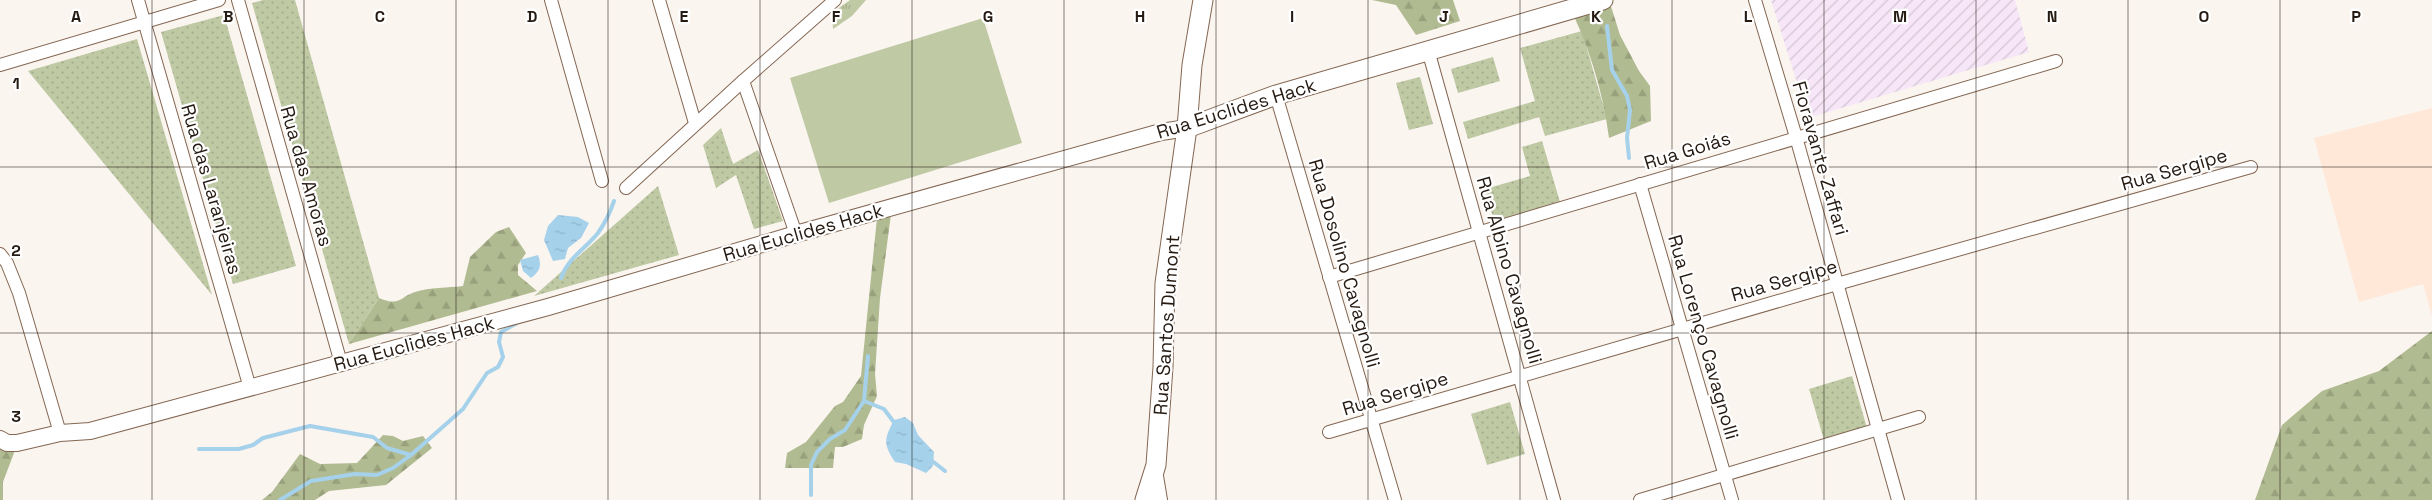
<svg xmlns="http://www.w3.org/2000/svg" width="2432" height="500" viewBox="0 0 2432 500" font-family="'Space Grotesk',sans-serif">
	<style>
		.built { fill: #ffe8d7 }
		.industrial { fill: url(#industrial-furrows) }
		.grass { fill: url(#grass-dots) }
		.forest { fill: url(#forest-firs) }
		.park { fill: url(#park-tufts) }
		.garden { fill: #bfc9a4 }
		.water { fill: url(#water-ripples) }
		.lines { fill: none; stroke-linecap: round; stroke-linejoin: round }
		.stream { stroke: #a5d1eb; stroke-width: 4 }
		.minor-casing { stroke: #836753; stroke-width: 14 }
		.tertiary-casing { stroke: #836753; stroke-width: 18 }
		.secondary-casing { stroke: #836753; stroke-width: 21 }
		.minor { stroke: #fff; stroke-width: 12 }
		.tertiary { stroke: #fff; stroke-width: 16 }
		.secondary { stroke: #fff; stroke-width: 19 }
		.grid { fill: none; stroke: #261b13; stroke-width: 1; stroke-opacity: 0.55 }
		.labels { text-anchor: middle; stroke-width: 4.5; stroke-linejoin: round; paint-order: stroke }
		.street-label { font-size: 19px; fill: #261b13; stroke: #fff }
		.grid-label { font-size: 16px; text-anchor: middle; font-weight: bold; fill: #261b13; stroke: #fff; stroke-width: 4.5; stroke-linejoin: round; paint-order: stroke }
	</style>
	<defs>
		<pattern id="industrial-furrows" width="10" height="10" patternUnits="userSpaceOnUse" patternTransform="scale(1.25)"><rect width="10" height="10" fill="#f6e6f8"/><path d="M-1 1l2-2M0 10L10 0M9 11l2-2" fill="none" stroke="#d3c5d4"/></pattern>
		<pattern id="grass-dots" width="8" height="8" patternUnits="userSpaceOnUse" patternTransform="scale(1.25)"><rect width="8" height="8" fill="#bfc9a4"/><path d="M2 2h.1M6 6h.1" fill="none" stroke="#a4ac8c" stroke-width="1.8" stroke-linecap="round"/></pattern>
		<pattern id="forest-firs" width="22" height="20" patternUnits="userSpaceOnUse" patternTransform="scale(1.25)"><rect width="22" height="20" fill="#b1bb91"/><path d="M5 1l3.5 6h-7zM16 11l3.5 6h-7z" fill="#98a07c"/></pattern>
		<pattern id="park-tufts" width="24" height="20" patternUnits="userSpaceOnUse" patternTransform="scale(1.25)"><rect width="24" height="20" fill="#bfc9a4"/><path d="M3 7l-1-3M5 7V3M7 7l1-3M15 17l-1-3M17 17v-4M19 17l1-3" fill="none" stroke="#a4ac8c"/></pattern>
		<pattern id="water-ripples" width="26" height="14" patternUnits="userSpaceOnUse" patternTransform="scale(1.25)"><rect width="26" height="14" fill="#a5d1eb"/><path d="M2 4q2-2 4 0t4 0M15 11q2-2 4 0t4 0" fill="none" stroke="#8eb3c9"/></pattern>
	</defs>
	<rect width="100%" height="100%" fill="#fbf5f0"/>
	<!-- built -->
	<path class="built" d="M2432 108V316L2423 284 2359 302 2314 138Z"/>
	<!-- industrial -->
	<path class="industrial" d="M1771 0H2015L2029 52 1808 118Z"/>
	<!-- grass -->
	<g class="grass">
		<path d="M263 0H295L379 298 349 344 252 3Z"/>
		<path d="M224 15 296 266 233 284 161 32Z"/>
		<path d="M1582 31 1607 119 1545 136 1539 117 1468 139 1463 122 1535 101 1520 48Z"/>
		<path d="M137 39 212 295 28 71Z"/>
		<path d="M1493 57 1500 81 1458 93 1451 69Z"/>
		<path d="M1420 77 1433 124 1409 130 1396 83Z"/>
		<path d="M721 128 733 164 758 150 783 221 754 229 736 175 716 188 703 145Z"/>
		<path d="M1542 141 1560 202 1494 221 1485 189 1530 176 1522 147Z"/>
		<path d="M658 186 679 255 534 296Z"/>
		<path d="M1852 376 1867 428 1824 440 1809 389Z"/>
		<path d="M1510 402 1525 454 1487 465 1471 414Z"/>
	</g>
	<!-- forest -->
	<g class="forest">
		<path d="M1372 0H1453L1460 21 1416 35 1396 5Z"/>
		<path d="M1566 0H1609L1620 35 1639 71 1650 86 1651 121 1609 138C1603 91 1588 42 1566 0Z"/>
		<path d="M891 214 880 298 875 374 877 396 864 425 862 439 843 447H835L833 468H785L787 453 806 442 835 406 843 402 861 376 877 218Z"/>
		<path d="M509 227 526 253 518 265V275L537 291 349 344 379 298C401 307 399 297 415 292 430 287 448 288 463 286L470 257 496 232Z"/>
		<path d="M2432 331V500H2255L2282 425 2322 391 2379 371Z"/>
		<path d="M383 435 393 436 403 441 423 436 432 448 386 485 329 491 315 500H262L272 492 300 454 320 464 357 463Z"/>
		<path d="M0 440 17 445 3 482V500H0Z"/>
	</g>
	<!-- park -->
	<path class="park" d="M850 0H866L852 16 833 29 832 13Z"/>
	<!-- garden -->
	<path class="garden" d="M983 18 1022 143 829 203 790 78Z"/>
	<!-- water -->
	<g class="water">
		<path d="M558 215 578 217 589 223 581 238 568 248 565 259 553 261 544 240 548 226Z"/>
		<path d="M538 255C542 266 540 271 531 278L523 271 520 260Z"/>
		<path d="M905 417 913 423 918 435 934 452 933 466 926 473 906 464 895 462C883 444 884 439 894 420Z"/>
	</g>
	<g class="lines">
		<!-- stream -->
		<g class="stream">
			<path d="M1607 26 1612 70 1627 96 1630 110 1627 138 1629 158"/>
			<path d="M561 278C568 258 585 249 598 233 605 223 610 213 614 201"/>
			<path d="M864 401 884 409 896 425"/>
			<path d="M199 449H239L253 445 263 438 310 426 373 437 387 448 411 455"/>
			<path d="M931 460 945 471"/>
			<path d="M811 495V465L817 452 830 439 845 430 864 401 868 356"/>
			<path d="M280 500 311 481 355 474 377 475 393 468 411 455 463 409 487 373 498 367 503 357 499 342 501 332 517 323"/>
		</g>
		<defs>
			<g id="minor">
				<path d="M138 0 250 388"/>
				<path d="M238 0 341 363"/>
				<path d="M551 0 602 181"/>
				<path d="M659 0 695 123"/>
				<path d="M1755 0 1796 137 1898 500"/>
				<path d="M1428 50 1554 500"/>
				<path d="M0 65 219 0"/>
				<path d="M743 81 796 234"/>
				<path d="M1276 95 1395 500"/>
				<path d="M1640 184 1732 500"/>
				<path d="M626 188 743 81 835 0"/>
				<path d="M0 254 7 263 19 293 60 433"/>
				<path d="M1329 277 2056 61"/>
				<path d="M1329 432 1837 284 2251 167"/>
				<path d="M1156 470 1161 500"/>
				<path d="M1640 500 1919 417"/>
			</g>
			<path id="tertiary" d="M0 439 7 443H17L60 433 90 431 548 307 796 234 1161 132 1187 128"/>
			<g id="secondary">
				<path d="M1187 128 1276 95 1603 0"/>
				<path d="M1145 500 1156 465 1163 367 1165 283 1187 128 1192 65 1203 0"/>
			</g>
		</defs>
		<!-- minor casing -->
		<use href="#minor" class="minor-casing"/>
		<!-- tertiary casing -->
		<use href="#tertiary" class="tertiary-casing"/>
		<!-- secondary casing -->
		<use href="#secondary" class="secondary-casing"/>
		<!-- minor -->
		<use href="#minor" class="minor"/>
		<!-- tertiary -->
		<use href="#tertiary" class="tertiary"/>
		<!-- secondary -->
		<use href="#secondary" class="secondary"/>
	</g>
	<!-- grid -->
	<path class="grid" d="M152 0V500M304 0V500M456 0V500M608 0V500M760 0V500M912 0V500M1064 0V500M1216 0V500M1368 0V500M1520 0V500M1672 0V500M1824 0V500M1976 0V500M2128 0V500M2280 0V500M0 167H2432M0 333H2432"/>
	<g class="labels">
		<!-- street labels -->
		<g class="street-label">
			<text transform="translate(1236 108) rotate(-17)" y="7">Rua Euclides Hack</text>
			<text transform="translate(1687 150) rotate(-17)" y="7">Rua Goiás</text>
			<text transform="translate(1821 158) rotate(74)" y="7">Fioravante Zaffari</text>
			<text transform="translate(2174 169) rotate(-16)" y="7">Rua Sergipe</text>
			<text transform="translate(307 176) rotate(74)" y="7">Rua das Amoras</text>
			<text transform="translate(212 189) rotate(74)" y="7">Rua das Laranjeiras</text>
			<text transform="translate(803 232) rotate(-16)" y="7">Rua Euclides Hack</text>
			<text transform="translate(1345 263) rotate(74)" y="7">Rua Dosolino Cavagnolli</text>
			<text transform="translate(1510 270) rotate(74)" y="7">Rua Albino Cavagnolli</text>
			<text transform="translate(1784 280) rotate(-16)" y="7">Rua Sergipe</text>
			<text transform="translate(1166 325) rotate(-86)" y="7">Rua Santos Dumont</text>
			<text transform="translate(1704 337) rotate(74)" y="7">Rua Lorenço Cavagnolli</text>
			<text transform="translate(414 343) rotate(-15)" y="7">Rua Euclides Hack</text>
			<text transform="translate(1395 393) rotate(-17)" y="7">Rua Sergipe</text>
		</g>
	</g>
	<g class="grid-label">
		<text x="76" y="22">A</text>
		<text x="228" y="22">B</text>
		<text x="380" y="22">C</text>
		<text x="532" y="22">D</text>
		<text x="684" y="22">E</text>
		<text x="836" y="22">F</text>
		<text x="988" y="22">G</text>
		<text x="1140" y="22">H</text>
		<text x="1292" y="22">I</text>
		<text x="1444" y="22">J</text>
		<text x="1596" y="22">K</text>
		<text x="1748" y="22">L</text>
		<text x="1900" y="22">M</text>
		<text x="2052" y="22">N</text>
		<text x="2204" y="22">O</text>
		<text x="2356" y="22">P</text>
		<text x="16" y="89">1</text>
		<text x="16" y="256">2</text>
		<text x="16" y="422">3</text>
	</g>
</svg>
